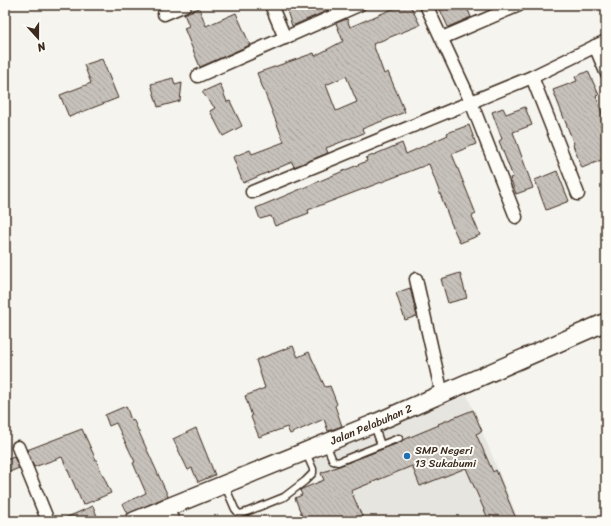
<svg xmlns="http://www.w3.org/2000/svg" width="611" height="526" viewBox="0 0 611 526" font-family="Sriracha,sans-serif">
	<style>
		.built { fill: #e7e5df }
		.building { fill: url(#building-back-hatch); stroke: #3b2a1e; fill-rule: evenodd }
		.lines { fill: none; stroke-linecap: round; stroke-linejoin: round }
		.service-casing { stroke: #3b2a1e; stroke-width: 9 }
		.minor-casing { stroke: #3b2a1e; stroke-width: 15 }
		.secondary-casing { stroke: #3b2a1e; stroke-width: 20 }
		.service { stroke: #fdfcf7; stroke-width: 6 }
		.minor { stroke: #fdfcf7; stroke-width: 12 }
		.secondary { stroke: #fdfcf7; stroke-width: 17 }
		.poi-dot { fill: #1f6fb2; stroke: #fdfcf7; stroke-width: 1.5 }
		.labels { text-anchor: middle; stroke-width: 4; stroke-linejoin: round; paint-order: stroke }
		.street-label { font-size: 11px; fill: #3b2a1e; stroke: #fdfcf7 }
		.poi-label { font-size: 11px; fill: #3b2a1e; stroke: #fdfcf7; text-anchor: start }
	</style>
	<defs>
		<pattern id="building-back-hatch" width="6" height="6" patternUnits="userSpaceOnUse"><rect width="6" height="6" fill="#c7c1bb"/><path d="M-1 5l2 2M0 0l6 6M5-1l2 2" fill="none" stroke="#aca6a0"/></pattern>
	</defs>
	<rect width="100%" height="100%" fill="#f5f4ee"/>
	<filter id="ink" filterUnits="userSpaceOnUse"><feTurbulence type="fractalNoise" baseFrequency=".025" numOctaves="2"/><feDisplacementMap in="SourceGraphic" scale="8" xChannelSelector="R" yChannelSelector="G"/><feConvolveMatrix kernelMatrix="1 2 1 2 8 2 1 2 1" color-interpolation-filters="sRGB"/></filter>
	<g filter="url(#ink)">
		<!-- built -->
		<path class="built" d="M467 395 519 521H340L313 459Z"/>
		<!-- building -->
		<g class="building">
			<path d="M285 5H340L292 26Z"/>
			<path d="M402 5H410L420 25 373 44 384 74 388 72 405 112 362 129 364 133 326 148 328 153 294 167 292 162 243 183 233 157 250 150 252 154 284 142 257 73 314 53 315 56 343 41 336 23 347 19 350 27ZM346 76 357 102 336 111 326 85Z"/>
			<path d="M438 5H466L471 17 448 27Z"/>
			<path d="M199 8 206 26 236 13 250 45 200 67 184 28 189 26 184 14Z"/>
			<path d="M102 59 118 98 69 117 60 95 91 83 84 65Z"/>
			<path d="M588 71 599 95 596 96 606 125V158L582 168 573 145 574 144 553 90 577 81 575 77Z"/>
			<path d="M173 78 175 85 182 83 180 101 158 107 151 84Z"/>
			<path d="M220 84 227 102 230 101 242 126 223 136 210 111 215 108 202 92Z"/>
			<path d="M525 107 532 125 513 132 533 188 516 194 510 178 513 177 499 141 502 139 492 112 503 108 506 114Z"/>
			<path d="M469 125 476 144 452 154 476 214 472 216 480 235 460 243 451 223 429 164 308 210 309 213 275 226 271 216 260 219 256 208 367 161 366 158 402 143 406 154 448 135 447 133Z"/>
			<path d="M557 171 569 201 546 210 535 180Z"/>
			<path d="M460 273 467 298 448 303 441 279Z"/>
			<path d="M410 288 417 316 405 320 396 293Z"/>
			<path d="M293 346 298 357 309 352 325 387 330 386 337 404 335 406 342 426 328 431 324 419 290 434 287 427 259 437 251 417 252 416 245 396 265 388 256 360Z"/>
			<path d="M126 406 131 420 133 419 168 496 128 514 123 504 146 493 133 463 135 462 116 423 109 426 105 415Z"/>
			<path d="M473 410 482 431 476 434 493 472 496 470 517 521H489L466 468 420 486 412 466 351 491 364 521H304L295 498 302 495 300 490 302 489 324 480 321 473 401 442 403 440 439 425 438 424Z"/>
			<path d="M196 428 215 475 198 482 192 468 188 470 173 439Z"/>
			<path d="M82 429 111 493 83 505 62 457 34 467 27 450Z"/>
			<path d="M14 457 19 468 5 474V460Z"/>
			<path d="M93 506 99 521H58Z"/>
		</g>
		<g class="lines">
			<defs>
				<g id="service">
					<path d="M326 444 333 461 338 462 381 445 374 425"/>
					<path d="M381 445 399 438"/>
					<path d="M225 486 235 509 239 514 244 513 284 497 305 481 313 473V469L306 453"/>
				</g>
				<g id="minor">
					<path d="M271 5 285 38"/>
					<path d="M426 5 471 102 516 217"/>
					<path d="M164 14 185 5"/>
					<path d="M442 38 519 5"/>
					<path d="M595 46 606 72"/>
					<path d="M198 76 359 5"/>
					<path d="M532 77 578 194"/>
					<path d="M252 192 532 77 606 41"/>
					<path d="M416 279 442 394"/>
					<path d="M18 447 48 521"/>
					<path d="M167 507 173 521"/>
				</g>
				<g id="secondary">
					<path id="s1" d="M134 521 373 424 606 322"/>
				</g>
			</defs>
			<!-- service casing -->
			<use href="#service" class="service-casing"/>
			<!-- minor casing -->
			<use href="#minor" class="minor-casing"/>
			<!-- secondary casing -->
			<use href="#secondary" class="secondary-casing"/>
			<!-- service -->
			<use href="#service" class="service"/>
			<!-- minor -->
			<use href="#minor" class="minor"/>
			<!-- secondary -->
			<use href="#secondary" class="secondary"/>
		</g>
	</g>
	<!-- markers -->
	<circle class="poi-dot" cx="407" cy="456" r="4"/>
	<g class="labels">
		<!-- street labels -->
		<g class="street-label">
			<text dy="4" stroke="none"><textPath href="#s1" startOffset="256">Jalan Pelabuhan 2</textPath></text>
		</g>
		<!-- poi labels -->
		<g class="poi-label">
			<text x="415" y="454">SMP Negeri<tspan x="415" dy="13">13 Sukabumi</tspan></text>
		</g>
	</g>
	<!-- margin -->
	<rect width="611" height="526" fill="none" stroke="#fdfcf7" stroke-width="20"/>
	<rect x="10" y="10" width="591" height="506" fill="none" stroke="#3b2a1e" stroke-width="1.5" filter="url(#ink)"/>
	<!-- north arrow -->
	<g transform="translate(38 38) rotate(159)" stroke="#fdfcf7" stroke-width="3" paint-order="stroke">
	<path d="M0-3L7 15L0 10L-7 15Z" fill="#3b2a1e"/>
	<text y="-6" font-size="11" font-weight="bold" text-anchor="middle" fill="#3b2a1e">N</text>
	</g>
</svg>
